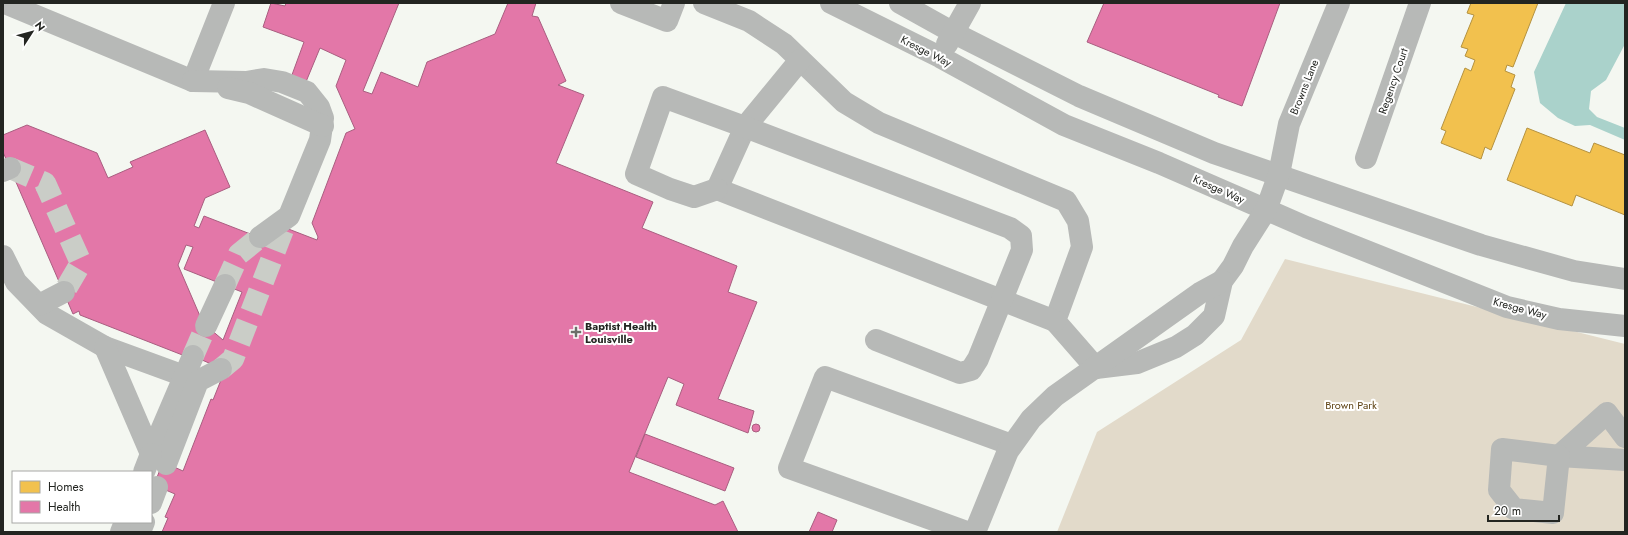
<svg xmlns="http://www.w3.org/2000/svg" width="1628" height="535" viewBox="0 0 1628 535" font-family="Jost,sans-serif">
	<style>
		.green { fill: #e2daca }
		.water { fill: #aad2cb }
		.homes { fill: #f2c14e; stroke: #b49240 }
		.health { fill: #e377a8; stroke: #a95e80; fill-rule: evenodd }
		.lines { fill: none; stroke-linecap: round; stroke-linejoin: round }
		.minor-tunnel { stroke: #cacdc7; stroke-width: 22; stroke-dasharray: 22 11; stroke-linecap: butt }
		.minor { stroke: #b7b9b7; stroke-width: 22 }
		.poi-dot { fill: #6c6e6a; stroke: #fff; stroke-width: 1.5 }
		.labels { text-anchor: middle; stroke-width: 4; stroke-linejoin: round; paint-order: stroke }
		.street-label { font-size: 11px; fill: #232521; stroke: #fff }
		.poi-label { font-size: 11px; font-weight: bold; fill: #232521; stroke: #fff; text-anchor: start }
		.park-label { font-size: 11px; fill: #614618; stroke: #fff }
	</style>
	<rect width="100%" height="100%" fill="#f4f7f1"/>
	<!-- green -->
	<path class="green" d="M1285 259 1625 344V532H1057L1097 432 1241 340Z"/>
	<!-- water -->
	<path class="water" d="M1566 3H1625V44L1606 80 1591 91 1589 109 1597 117 1625 128V140L1590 125 1575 126 1558 118 1540 103 1534 72Z"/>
	<!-- homes -->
	<g class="homes">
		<path d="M1471 3H1538L1513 67 1507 65 1505 71 1515 75 1511 87 1515 89 1491 150 1485 147 1481 159 1441 143 1446 131 1441 129 1465 68 1471 71 1475 60 1465 56 1468 49 1461 47 1474 15 1467 13Z"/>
		<path d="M1527 128 1590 153 1594 143 1625 155V215L1576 195 1572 206 1507 180Z"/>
	</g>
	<!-- health -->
	<g class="health">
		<path d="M271 3 285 6 286 3H399L363 91 372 94 381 72 418 87 427 62 495 34 508 3H536L532 16 538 17 566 81 558 85 584 95 556 163 653 202 642 228 737 266 728 292 757 302 718 399 754 411 748 433 676 405 684 384 668 377 629 472 715 505 723 501 738 532H162L168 518 165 517 175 494 154 485 163 462 183 471 211 399 213 400 225 370 186 353 185 356 80 315 79 311 73 314 3 152V135L27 125 97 153 108 178 133 167 130 162 205 130 230 187 205 198 194 226 199 228 204 216 271 242 278 225 317 240 318 237 312 223 346 133 355 129 336 86 346 60 320 48 303 89 289 83 304 42 263 27ZM186 245 193 247 184 269 242 292 223 340 203 323 178 265Z"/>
		<path d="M1104 3H1280L1242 106 1218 97 1219 95 1087 42Z"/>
		<circle cx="756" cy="428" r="4"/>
		<path d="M645 434 734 468 725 491 636 457Z"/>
		<path d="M818 512 837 520 832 532H809Z"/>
	</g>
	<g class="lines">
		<!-- minor-tunnel -->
		<g class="minor-tunnel">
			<path d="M10 168 45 183 81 263 64 292"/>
			<path d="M225 285 239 254 260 237"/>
			<path d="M193 356 206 326"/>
			<path d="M221 369 233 359 284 227"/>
		</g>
		<!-- minor -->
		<g class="minor">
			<path d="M5 3 193 81 224 3"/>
			<path d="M621 3 667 21 674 3"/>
			<path d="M704 3 749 21 784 44 844 102 879 123 1066 201 1078 221 1082 247 1055 321 1096 368"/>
			<path d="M831 3 940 57 1064 125 1159 163 1306 227 1507 307 1559 319 1625 326"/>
			<path d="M900 3 954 33 1079 96 1214 153 1481 245 1574 271 1625 279"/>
			<path d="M947 44 970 3"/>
			<path d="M800 60 745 127 717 189 1055 321"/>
			<path d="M193 81 246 82 264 79 282 82 307 92 319 107 323 118 320 140 289 216 260 237"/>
			<path d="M228 88 249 93 323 126"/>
			<path d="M1366 158 1420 3"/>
			<path d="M3 171 10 168"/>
			<path d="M717 189 694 197 670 189 636 174 663 97 745 127 1010 228 1021 236 1022 250 978 359 971 370 960 373 876 340"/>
			<path d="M3 256 16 282 47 314 105 347 198 381"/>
			<path d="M39 305 64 292"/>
			<path d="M206 326 225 285"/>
			<path d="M105 347 151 454 193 356"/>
			<path d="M1096 368 1137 363 1176 347 1195 335 1214 316 1222 281 1233 266 1243 246 1266 210 1279 174 1289 124 1339 3"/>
			<path d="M1625 437 1607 413 1559 456 1625 460"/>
			<path d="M1502 449 1559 456 1553 513 1514 509 1499 490Z"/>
			<path d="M166 464 198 381 221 369"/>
			<path d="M144 472 151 454"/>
			<path d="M151 503 157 487"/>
			<path d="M121 532 125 522"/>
			<path d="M140 532 144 522"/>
			<path d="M967 532 789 468 825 377 1012 445"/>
			<path d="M975 532 1008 451 1031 419 1055 396 1200 293 1222 281"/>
		</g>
	</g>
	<!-- markers -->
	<path class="poi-dot" d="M574 326h4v4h4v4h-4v4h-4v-4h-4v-4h4z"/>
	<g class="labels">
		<!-- street labels -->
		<g class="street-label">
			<text transform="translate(926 51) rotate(27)" y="4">Kresge Way</text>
			<text transform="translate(1393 81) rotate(-71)" y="4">Regency Court</text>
			<text transform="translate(1304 87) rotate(-68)" y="4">Browns Lane</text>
			<text transform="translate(1219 189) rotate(24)" y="4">Kresge Way</text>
			<text transform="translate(1520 308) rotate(15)" y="4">Kresge Way</text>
		</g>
		<!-- poi labels -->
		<g class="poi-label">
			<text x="585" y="330">Baptist Health<tspan x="585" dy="13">Louisville</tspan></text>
		</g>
		<!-- park labels -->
		<g class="park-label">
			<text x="1351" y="409">Brown Park</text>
		</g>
	</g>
	<!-- border -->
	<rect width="1628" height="535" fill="none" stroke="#232521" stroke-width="8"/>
	<!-- legend -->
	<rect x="12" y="471" width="140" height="52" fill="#ffffff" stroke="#a7a8a6"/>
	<rect x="20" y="481" width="20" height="12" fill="#f2c14e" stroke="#a7a8a6"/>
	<text x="48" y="491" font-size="12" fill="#232521">Homes</text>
	<rect x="20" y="501" width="20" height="12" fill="#e377a8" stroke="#a7a8a6"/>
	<text x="48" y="511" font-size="12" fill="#232521">Health</text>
	<!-- north arrow -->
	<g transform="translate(32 32) rotate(54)" stroke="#ffffff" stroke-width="3" paint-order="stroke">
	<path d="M0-3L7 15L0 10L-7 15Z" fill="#232521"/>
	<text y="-6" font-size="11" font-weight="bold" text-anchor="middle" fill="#232521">N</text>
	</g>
	<!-- scale -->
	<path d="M1488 515v6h71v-6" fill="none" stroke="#232521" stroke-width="2"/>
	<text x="1494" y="515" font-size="12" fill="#232521" stroke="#ffffff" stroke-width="3" paint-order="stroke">20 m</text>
</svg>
